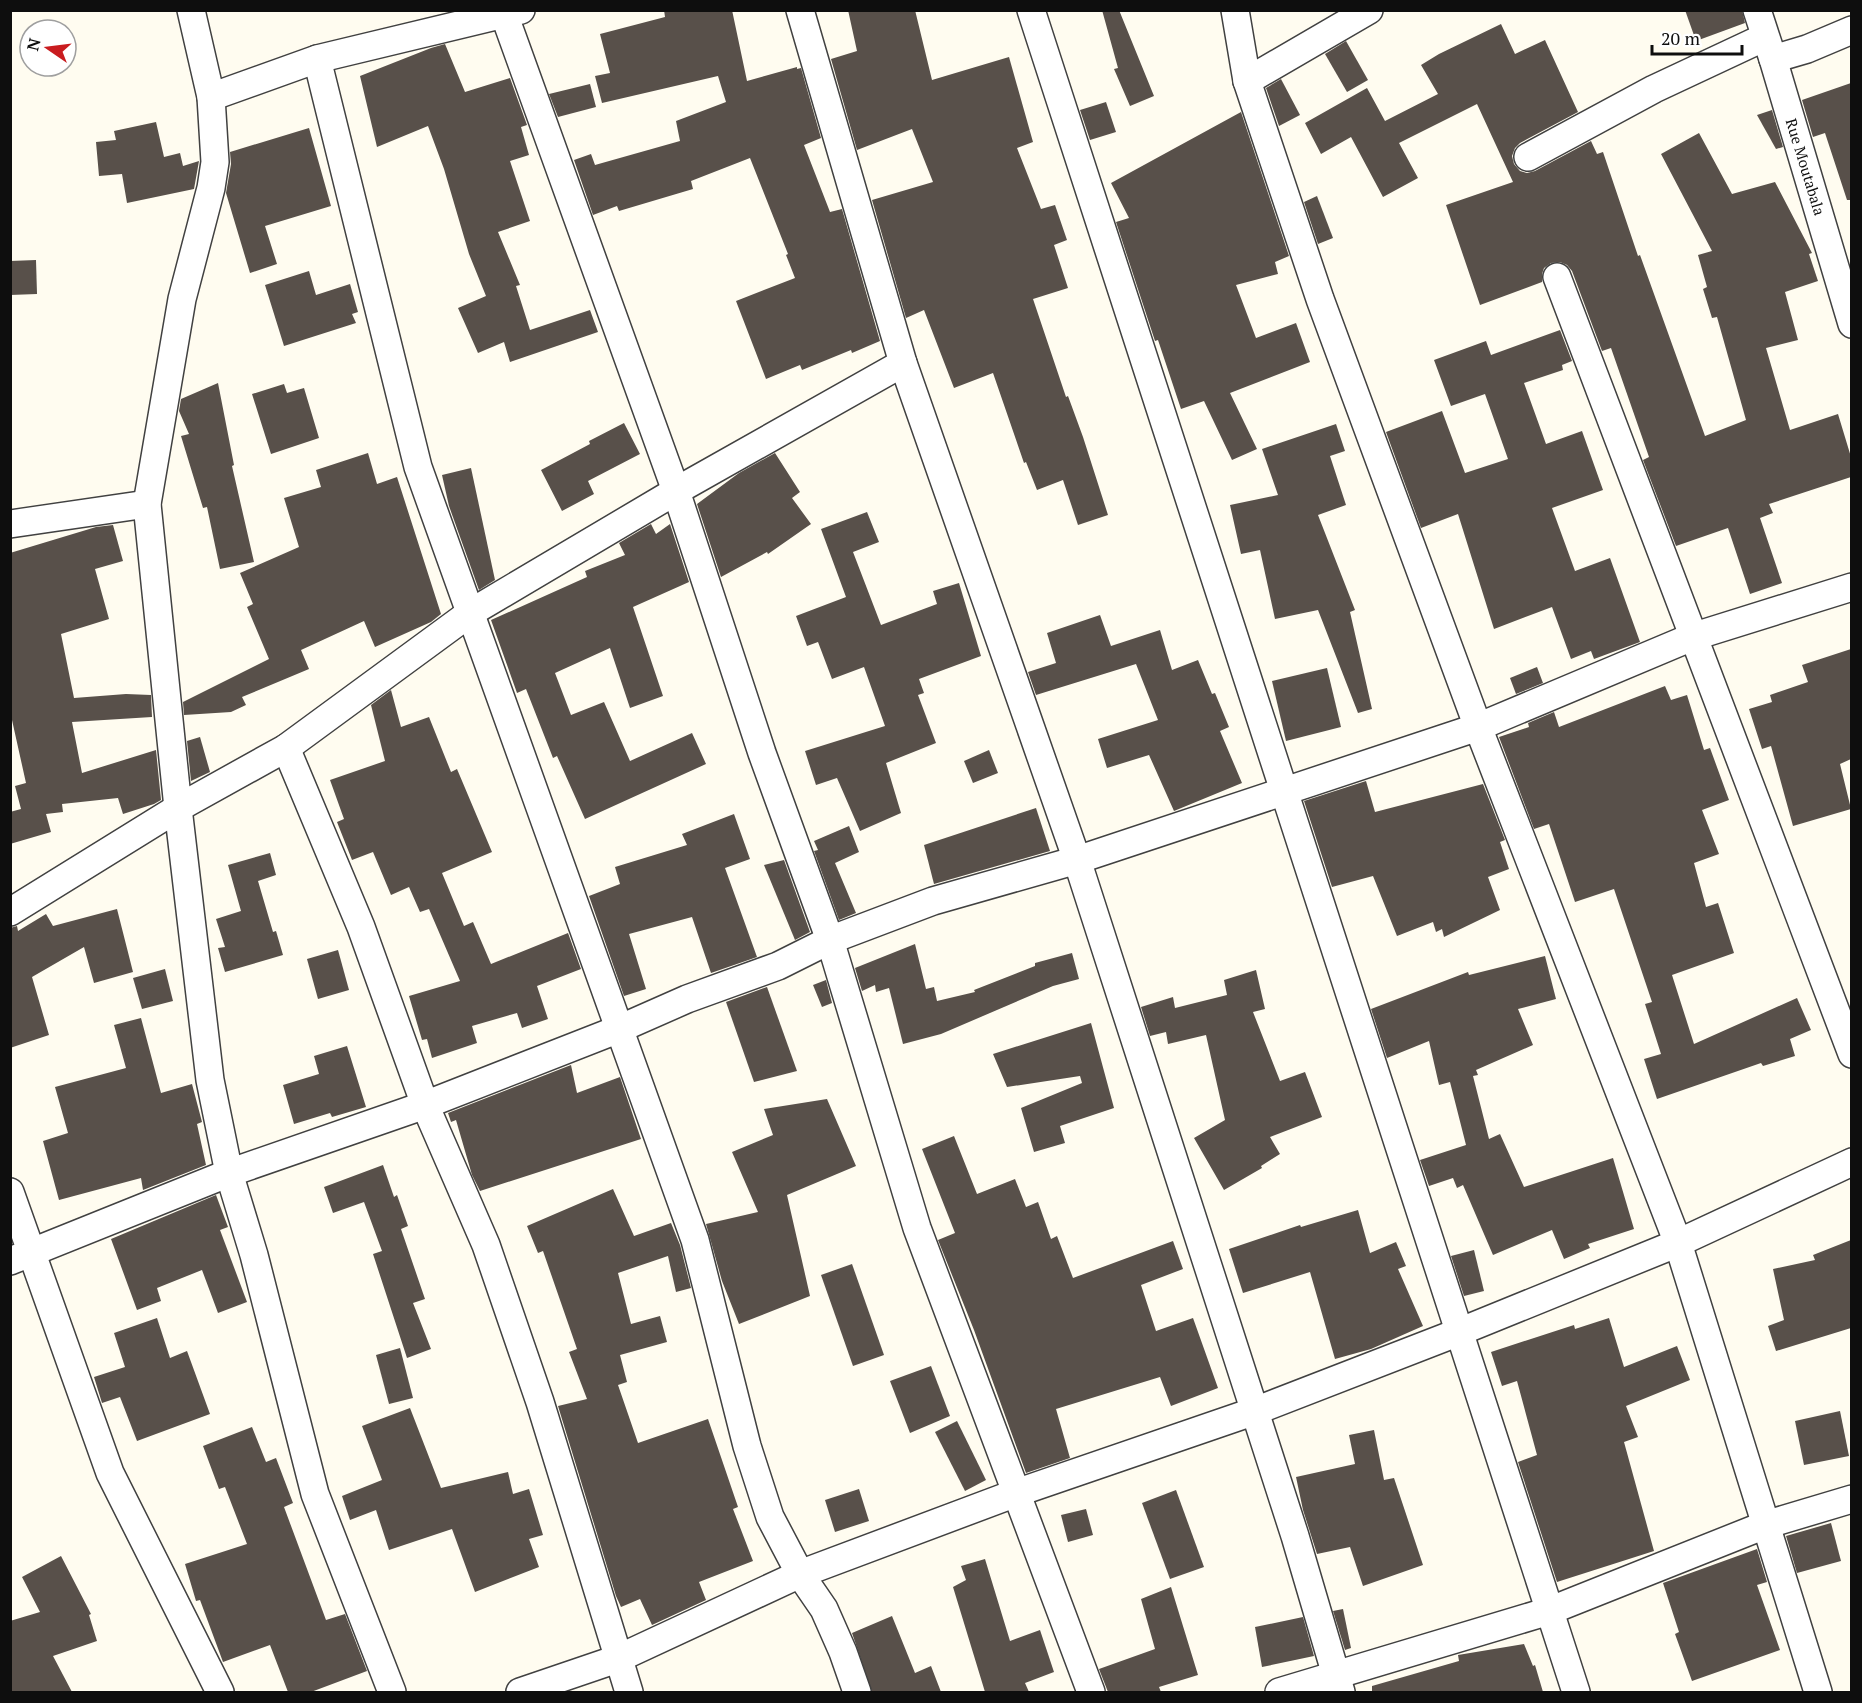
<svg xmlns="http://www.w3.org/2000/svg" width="1862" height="1703" viewBox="0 0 1862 1703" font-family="'PT Serif',serif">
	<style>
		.building { fill: #58504a }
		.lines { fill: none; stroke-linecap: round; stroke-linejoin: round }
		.street-casing { stroke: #414141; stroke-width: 30 }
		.street { stroke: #fff; stroke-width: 27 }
		.labels { text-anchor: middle; stroke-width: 6; stroke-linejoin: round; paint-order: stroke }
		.street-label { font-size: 15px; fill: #0e0e0e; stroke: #fff }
	</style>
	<rect width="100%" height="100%" fill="#fffcf0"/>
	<!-- building -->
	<g class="building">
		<path d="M664 10H732L747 81 797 67V69L801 68 821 138 804 145 830 212 842 209 880 341 852 353 851 350 802 370 800 365 766 379 736 301 795 278 786 255 788 254 750 158 691 181 693 189 619 211 617 206 593 215 574 160 591 154 595 165 680 141 676 121 726 102 718 76 602 103 595 76 610 73 600 34 665 17Z"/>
		<path d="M848 10H915L932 80 1009 57 1033 142 1017 148 1041 209 1055 205 1067 240 1054 245 1068 288 1033 299 1066 397 1068 396 1083 437 1108 515 1078 525 1063 480 1037 490 1026 462 1024 463 993 373 954 388 924 310 906 318 872 200 933 182 912 129 857 150 831 59 857 51Z"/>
		<path d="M1102 10H1119L1154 96 1130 106 1114 69 1118 68Z"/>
		<path d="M1685 10H1742L1745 23 1696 41Z"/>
		<path d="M1501 24 1515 54 1545 40 1578 112 1520 143 1515 148 1512 156 1514 164 1520 171 1527 173 1535 171 1591 141 1597 154 1603 152 1638 256 1640 255 1705 436 1746 420 1717 317 1712 318 1703 289 1707 287 1698 255 1712 251 1661 154 1699 133 1732 194 1775 182 1812 253 1809 254 1818 281 1785 292 1798 340 1766 348 1790 430 1838 414 1851 457V477L1769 504 1773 513 1760 518 1782 583 1750 594 1728 528 1676 546 1643 460 1649 457 1611 348 1602 351 1572 271 1567 265 1560 262 1551 263 1544 268 1542 274V282L1480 305 1446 205 1513 182 1477 104 1399 143 1418 178 1383 197 1351 137 1321 154 1305 123 1367 88 1385 121 1438 94 1421 65 1439 54Z"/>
		<path d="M1346 41 1368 80 1347 92 1325 54Z"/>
		<path d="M445 44 465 92 510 78 527 125 521 127 529 155 510 161 530 221 498 232 520 285 516 286 530 330 590 310 598 332 510 362 504 342 478 353 458 308 486 296 469 254 444 169 428 126 377 147 360 76 431 48Z"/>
		<path d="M1281 79 1300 115 1279 126 1266 88Z"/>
		<path d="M1851 83V200H1847L1825 133 1813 137 1802 100Z"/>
		<path d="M590 84 596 107 558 117 549 94Z"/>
		<path d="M1106 102 1116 132 1090 140 1080 110Z"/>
		<path d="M1772 110 1783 147 1776 149 1757 115Z"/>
		<path d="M1241 112 1289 256 1275 262 1278 274 1236 285 1256 338 1296 323 1310 362 1230 393 1257 449 1232 460 1204 401 1181 409 1158 340 1155 341 1116 222 1129 218 1111 183Z"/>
		<path d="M156 122 164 157 180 153 183 166 199 161 194 189 127 203 122 174 99 176 96 142 116 140 114 131Z"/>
		<path d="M309 128 331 206 265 226 277 264 250 273 226 193 231 164 230 152Z"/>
		<path d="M1317 196 1333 238 1318 244 1304 202Z"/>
		<path d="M36 260 37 294 10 295V261Z"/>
		<path d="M309 271 316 295 350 284 358 312 352 314 356 323 284 346 265 285Z"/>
		<path d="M1560 330 1572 361 1562 365 1563 370 1524 383 1546 444 1582 431 1603 490 1552 508 1575 571 1610 558 1640 642 1594 659 1591 651 1571 659 1552 607 1494 629 1458 514 1421 528 1386 432 1442 411 1465 473 1508 459 1485 394 1451 406 1434 360 1486 341 1491 355Z"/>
		<path d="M218 383 234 465 232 466 254 562 220 569 207 507 203 508 181 436 189 434 179 411 181 399Z"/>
		<path d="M284 384 287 393 304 388 319 438 271 454 252 394Z"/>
		<path d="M624 423 640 454 588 481 594 494 562 511 541 470 590 444 589 441Z"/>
		<path d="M1336 424 1345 451 1330 456 1346 505 1318 515 1355 610 1350 612 1372 709 1358 713 1318 610 1275 619 1260 550 1241 554 1230 505 1278 495 1262 449Z"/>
		<path d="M368 453 377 484 397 477 441 614 431 622 375 647 364 621 301 650 309 669 242 697 246 705 231 712 184 715 183 702 269 659 247 607 253 604 240 573 299 547 284 498 321 487 316 470Z"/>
		<path d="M775 453 800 492 792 498 811 524 768 554 767 552 721 577 697 504 739 473Z"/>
		<path d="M471 468 495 580 479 590 449 506 442 475Z"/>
		<path d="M867 512 879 542 853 552 881 625 937 604 933 591 959 583 981 656 919 679 924 693 918 695 936 743 886 763 901 813 860 831 837 778 816 785 805 751 885 726 864 667 832 679 818 642 807 646 796 616 846 597 821 529Z"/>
		<path d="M651 524 656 534 670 524 689 582 633 607 663 696 630 708 610 648 555 673 571 715 604 702 630 761 692 733 706 764 585 819 557 756 553 758 526 689 517 693 491 620 587 577 585 571 625 555 619 543Z"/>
		<path d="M113 525 123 561 95 569 109 619 61 634 74 698 126 694 151 695 152 717 72 722 82 773 156 750 161 800 154 804 123 814 118 798 62 804 63 812 46 814 51 832 10 844V812L21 809 15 786 26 783 10 711V553L96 527Z"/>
		<path d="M1100 615 1111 646 1160 630 1172 670 1198 660 1212 694 1215 693 1229 727 1220 731 1242 783 1174 811 1149 755 1107 768 1098 739 1158 720 1136 664 1036 695 1028 672 1056 663 1047 633Z"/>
		<path d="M1851 649V759L1840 764 1851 809 1793 826 1771 746 1762 749 1749 709 1772 702 1770 695 1808 682 1802 665Z"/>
		<path d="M1537 667 1543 683 1516 694 1510 678Z"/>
		<path d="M1327 668 1341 727 1286 741 1272 681Z"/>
		<path d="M1665 686 1671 700 1687 695 1704 750 1710 748 1729 800 1702 810 1719 854 1694 863 1706 907 1718 903 1734 953 1672 975 1694 1044 1797 998 1811 1030 1790 1039 1795 1056 1763 1066 1761 1063 1657 1099 1644 1059 1661 1054 1645 1004 1652 1002 1614 889 1575 902 1549 824 1534 829 1499 737 1529 727 1528 723 1554 712 1559 727Z"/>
		<path d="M391 690 401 727 429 717 451 772 457 769 492 852 442 873 464 926 473 922 491 964 568 933 581 969 537 986 548 1019 522 1028 517 1013 472 1026 477 1043 432 1058 427 1039 422 1040 409 996 460 981 429 909 420 912 409 887 391 895 373 852 352 860 337 822 344 819 330 780 385 761 371 705Z"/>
		<path d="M200 737 210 772 191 781 187 741Z"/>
		<path d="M989 750 998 773 973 783 964 761Z"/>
		<path d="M1366 781 1375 812 1483 784 1505 840 1500 842 1509 869 1488 877 1500 910 1444 937 1442 929 1436 932 1433 922 1397 936 1373 876 1332 887 1304 801Z"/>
		<path d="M1036 808 1050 851 934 884 924 845Z"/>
		<path d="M734 814 750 859 725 868 757 957 711 973 692 917 629 934 646 989 624 996 589 896 620 884 615 867 687 845 682 834Z"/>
		<path d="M849 826 859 852 835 863 856 913 839 920 814 851 818 850 814 841Z"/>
		<path d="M270 853 276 875 258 881 273 932 276 931 283 955 225 972 218 948 225 947 216 919 241 911 228 865Z"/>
		<path d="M784 860 810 932 795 940 764 865Z"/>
		<path d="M117 909 133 972 94 983 84 947 32 977 49 1035 10 1048V928L17 926 18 931 46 914 53 926Z"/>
		<path d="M915 944 926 989 934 987 937 1001 975 992 974 990 1035 966V963L1072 953 1079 979 1053 986 941 1034 903 1044 889 988 876 992 875 985 862 991 855 968Z"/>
		<path d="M338 950 349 990 318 999 307 959Z"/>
		<path d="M1545 956 1556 999 1518 1009 1533 1045 1476 1070 1478 1075 1473 1076 1489 1139 1500 1134 1524 1187 1613 1158 1634 1229 1588 1244 1590 1248 1564 1259 1552 1230 1493 1255 1463 1185 1457 1188 1453 1178 1429 1186 1420 1160 1466 1145 1450 1082 1439 1085 1429 1041 1387 1058 1371 1009 1468 972 1469 975Z"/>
		<path d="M165 969 173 1001 142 1009 133 978Z"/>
		<path d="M1256 970 1265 1009 1253 1012 1280 1081 1305 1072 1322 1117 1270 1137 1280 1154 1261 1166 1262 1168 1224 1190 1194 1138 1225 1120 1206 1035 1168 1044 1166 1032 1150 1036 1141 1007 1173 997 1175 1008 1227 995 1224 980Z"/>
		<path d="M826 980 832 1003 822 1007 813 985Z"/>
		<path d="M767 987 797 1071 754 1082 726 1002Z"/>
		<path d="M141 1018 161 1093 192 1084 202 1122 197 1124 206 1165 143 1190 141 1178 59 1200 43 1141 68 1133 55 1087 126 1068 114 1025Z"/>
		<path d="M1091 1023 1114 1108 1060 1126 1065 1143 1034 1152 1021 1108 1082 1083 1080 1076 1007 1087 993 1054Z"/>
		<path d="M347 1046 366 1107 332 1117 330 1113 294 1124 283 1085 319 1074 314 1056Z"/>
		<path d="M571 1065 577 1093 620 1077 641 1139 480 1191 472 1175 456 1120 451 1122 448 1113Z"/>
		<path d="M827 1099 856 1166 787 1195 810 1296 739 1324 722 1281 706 1224 758 1212 732 1152 773 1135 764 1109Z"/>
		<path d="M954 1136 977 1194 1015 1179 1026 1207 1038 1202 1051 1239 1057 1236 1073 1278 1173 1241 1183 1269 1141 1285 1156 1331 1193 1318 1218 1388 1171 1406 1160 1377 1056 1409 1070 1458 1026 1473 974 1330 938 1240 955 1233 922 1149Z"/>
		<path d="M383 1165 394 1197 397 1195 408 1226 401 1229 425 1299 413 1303 431 1349 407 1358 373 1254 382 1251 364 1202 333 1213 324 1187Z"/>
		<path d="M613 1189 634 1236 671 1223 680 1245 691 1288 676 1292 668 1256 618 1273 631 1324 660 1316 667 1342 620 1355 627 1382 618 1385 638 1443 708 1419 738 1507 733 1509 753 1561 699 1582 706 1600 652 1625 640 1599 621 1607 616 1596 558 1406 587 1399 569 1352 577 1349 543 1251 538 1253 527 1226Z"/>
		<path d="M216 1195 228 1227 220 1230 247 1302 218 1313 202 1270 157 1288 161 1301 137 1310 111 1239Z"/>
		<path d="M1358 1210 1370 1253 1396 1242 1406 1266 1398 1269 1423 1326 1371 1349 1335 1359 1310 1272 1243 1293 1229 1249 1300 1225 1301 1227Z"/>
		<path d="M1851 1240V1328L1776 1351 1768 1326 1784 1320 1773 1269 1815 1260 1813 1255Z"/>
		<path d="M1474 1250 1484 1291 1464 1296 1451 1256Z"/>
		<path d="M852 1264 884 1355 853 1366 821 1275Z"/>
		<path d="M157 1318 170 1358 187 1351 210 1414 137 1441 120 1397 102 1403 94 1377 125 1367 114 1333Z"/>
		<path d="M1609 1318 1624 1367 1677 1346 1690 1380 1626 1406 1638 1437 1624 1442 1654 1551 1557 1582 1518 1462 1537 1455 1517 1381 1502 1386 1491 1352 1574 1325 1575 1329Z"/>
		<path d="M400 1348 413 1398 389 1404 376 1355Z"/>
		<path d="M931 1366 950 1416 910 1433 890 1381Z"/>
		<path d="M410 1408 441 1488 508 1472 513 1494 529 1489 543 1535 529 1539 539 1567 475 1592 452 1529 389 1550 376 1510 350 1520 342 1496 382 1480 362 1426Z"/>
		<path d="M1840 1411 1849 1456 1804 1465 1795 1421Z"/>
		<path d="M957 1421 986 1480 965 1491 935 1432Z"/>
		<path d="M252 1427 266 1462 276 1458 293 1503 284 1507 326 1620 345 1614 367 1671 311 1692H288L270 1645 223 1662 200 1600 196 1601 185 1564 247 1544 225 1487 219 1489 203 1446Z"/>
		<path d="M1374 1430 1384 1480 1394 1478 1423 1565 1363 1586 1350 1547 1317 1554 1303 1510 1296 1477 1355 1464 1349 1435Z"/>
		<path d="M859 1489 869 1521 835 1532 825 1500Z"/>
		<path d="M1176 1490 1204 1567 1170 1579 1142 1503Z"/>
		<path d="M1086 1509 1093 1535 1068 1542 1061 1515Z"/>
		<path d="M1831 1523 1841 1561 1797 1573 1786 1536Z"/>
		<path d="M1757 1549 1767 1582 1757 1585 1780 1650 1692 1681 1675 1634 1679 1632 1663 1583Z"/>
		<path d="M61 1556 91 1614 89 1615 97 1641 53 1656 72 1692H10V1621L40 1612 22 1577Z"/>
		<path d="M985 1559 1010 1641 1040 1630 1054 1672 1025 1683 1029 1692H985L953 1587 966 1580 961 1566Z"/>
		<path d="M1171 1587 1198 1675 1159 1687 1161 1692H1108L1099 1669 1155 1649 1141 1599Z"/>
		<path d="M1343 1609 1351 1648 1345 1650 1333 1611Z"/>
		<path d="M892 1616 915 1673 931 1666 941 1692H872L852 1633Z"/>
		<path d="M1303 1617 1314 1656 1262 1667 1255 1627Z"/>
		<path d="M1524 1644 1533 1666 1535 1665 1543 1692H1372V1686L1459 1661 1458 1655Z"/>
	</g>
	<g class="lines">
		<defs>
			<g id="street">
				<path d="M191 10 211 97 215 162 211 188 182 299 147 504 178 808 210 1080 229 1173 254 1255 315 1494 392 1692"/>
				<path d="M800 10 903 363 1077 860 1295 1536 1341 1692"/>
				<path d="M1031 10 1576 1692"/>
				<path d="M1235 10 1247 81 1320 299 1478 727 1678 1243 1818 1692"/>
				<path d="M1757 10 1773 59 1852 324"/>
				<path d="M504 14 676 491 762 753 830 940 917 1228 1091 1692"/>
				<path d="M317 59 418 467 695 1240 747 1446 770 1517 800 1574 824 1609 843 1652 857 1692"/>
				<path d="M1773 59 1807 49 1852 30"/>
				<path d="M1247 81 1369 10"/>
				<path d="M211 97 317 59 521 10"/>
				<path d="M1528 157 1654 89 1765 37"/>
				<path d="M1557 277 1852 1054"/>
				<path d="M10 524 147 504"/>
				<path d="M286 748 361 927 425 1105 486 1245 540 1402 629 1692"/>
				<path d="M10 912 178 808 286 748 470 613 676 491 903 363"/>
				<path d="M10 1192 110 1473 220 1692"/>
				<path d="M10 1261 229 1173 425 1105 619 1029 687 999 778 966 830 940 933 901 1077 860 1478 727 1692 637 1852 587"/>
				<path d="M520 1692 617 1659 800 1574 1016 1493 1255 1411 1459 1332 1678 1243 1852 1162"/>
				<path d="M1279 1692 1549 1611 1765 1525 1852 1499"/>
			</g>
		</defs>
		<!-- street casing -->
		<use href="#street" class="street-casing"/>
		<!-- street -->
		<use href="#street" class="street"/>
	</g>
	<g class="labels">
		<!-- street labels -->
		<g class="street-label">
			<text transform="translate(1805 167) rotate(73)" y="5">Rue Moutabala</text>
		</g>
	</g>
	<!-- border -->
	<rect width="1862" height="1703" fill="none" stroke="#0e0e0e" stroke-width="24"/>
	<!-- north arrow -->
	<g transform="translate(48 48) rotate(284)"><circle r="28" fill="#ffffff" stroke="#9f9f9f" stroke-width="1.5"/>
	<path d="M0-4.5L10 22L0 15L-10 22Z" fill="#c91c1f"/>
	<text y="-9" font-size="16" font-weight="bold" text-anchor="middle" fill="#0e0e0e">N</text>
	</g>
	<!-- scale -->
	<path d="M1652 45v9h90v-9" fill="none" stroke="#0e0e0e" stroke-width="3"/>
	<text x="1661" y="45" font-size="18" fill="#0e0e0e" stroke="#ffffff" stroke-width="4.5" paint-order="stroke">20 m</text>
</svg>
